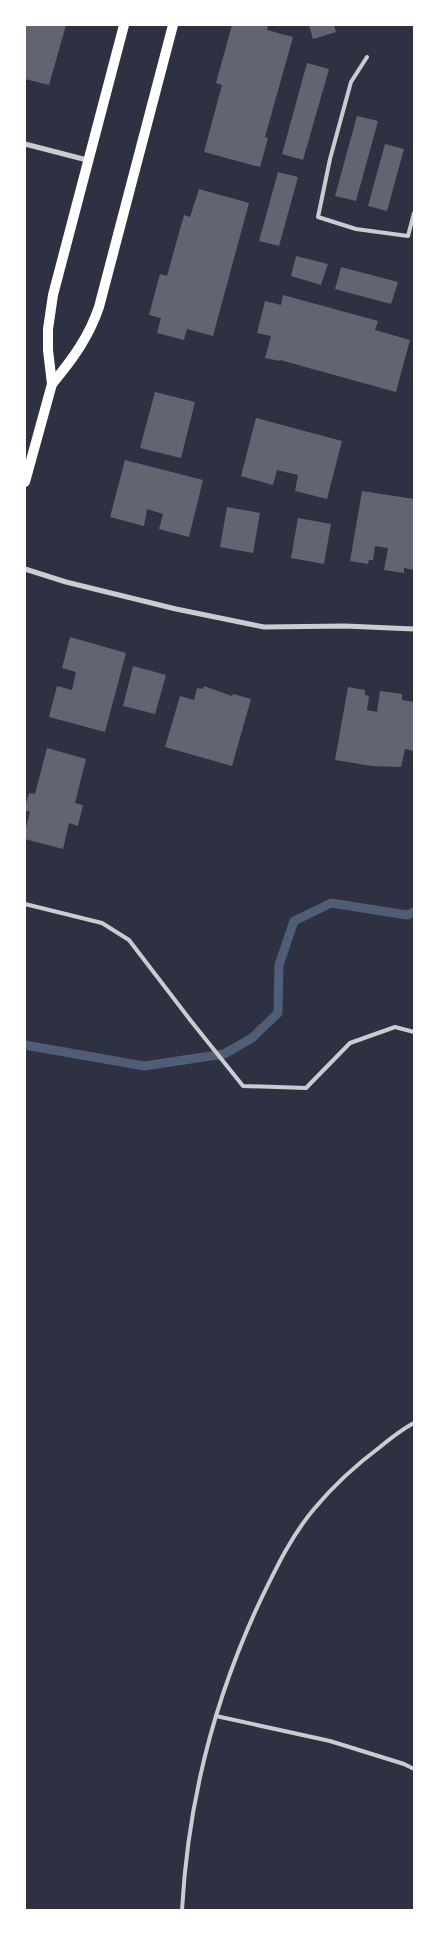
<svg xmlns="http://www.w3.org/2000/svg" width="439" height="1935" viewBox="0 0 439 1935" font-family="Ubuntu,sans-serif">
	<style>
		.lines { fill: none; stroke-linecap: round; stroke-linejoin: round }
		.stream { stroke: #4f5d75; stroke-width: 9 }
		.building { fill: #626471 }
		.service { stroke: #caccd0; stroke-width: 4 }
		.minor { stroke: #caccd0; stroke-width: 5 }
		.secondary { stroke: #fff; stroke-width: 10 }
	</style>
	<rect width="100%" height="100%" fill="#2d3142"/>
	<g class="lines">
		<!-- stream -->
		<path class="stream" d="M25 1045 144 1066 224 1054 252 1038 278 1013 279 965 294 921 331 903 407 915 414 912"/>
	</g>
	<!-- building -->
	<g class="building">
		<path d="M25 25H66L49 85 25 79Z"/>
		<path d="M232 25H268L267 30 293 37 265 137 268 138 260 167 204 152 222 85 216 83Z"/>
		<path d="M309 25H334L336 32 313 39Z"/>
		<path d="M307 63 329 69 303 160 282 154Z"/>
		<path d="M357 116 378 121 356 201 335 196Z"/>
		<path d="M385 144 404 149 387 211 368 206Z"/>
		<path d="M278 172 298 177 279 246 259 241Z"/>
		<path d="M199 189 249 203 213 336 187 329 184 340 157 333 161 318 149 315 160 274 167 276 184 215 190 217Z"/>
		<path d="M296 256 328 264 321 285 291 276Z"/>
		<path d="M341 267 398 282 391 304 335 289Z"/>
		<path d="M283 295 378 321 375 330 410 340 396 392 280 360V361L265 358 271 336 257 333 265 301 281 305Z"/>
		<path d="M155 392 195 402 181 458 140 448Z"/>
		<path d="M256 418 342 441 327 499 295 491 298 475 277 470 273 485 241 476Z"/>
		<path d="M125 460 203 480 189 537 159 529 163 514 147 509 144 526 110 517Z"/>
		<path d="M362 491 414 499V570L404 568V573L384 570 388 548 375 546 373 560H369L368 564 350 561Z"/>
		<path d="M227 507 260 513 253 553 220 547Z"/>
		<path d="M298 518 331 524 324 564 291 558Z"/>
		<path d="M70 637 126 653 105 732 49 717 57 686 72 690 76 672 62 668Z"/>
		<path d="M133 666 166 675 155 714 123 706Z"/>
		<path d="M204 686 232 696 233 694 251 699 232 766 165 747 180 696 194 700 197 688 203 689Z"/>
		<path d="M348 687 365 690V695L369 696 367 710 377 712 380 691 402 694V700L414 702V751L405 749 401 767 372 766 335 760Z"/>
		<path d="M47 748 86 759 75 803 83 805 78 826 69 823 63 849 25 839V831L30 812 25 810V807L29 793 35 794Z"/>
	</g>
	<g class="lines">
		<!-- service -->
		<g class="service">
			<path d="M367 57 351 82 330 159 318 217 356 229 408 236 414 213"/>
			<path d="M25 904 102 923 129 940 191 1021 243 1086 306 1088 350 1043 395 1027 414 1032"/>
			<path d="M216 1716 330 1741 404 1764 414 1769"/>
			<path d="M182 1910C188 1801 215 1696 262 1597 277 1566 292 1535 314 1509 333 1486 356 1465 380 1447 391 1438 402 1429 414 1423"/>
		</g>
		<!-- minor -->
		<g class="minor">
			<path d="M25 144 87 160"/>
			<path d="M25 569 66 582 176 609 264 627 345 626 414 629"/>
		</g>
		<!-- secondary -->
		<g class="secondary">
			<path d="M52 384C72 360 89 337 99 307L173 25"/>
			<path d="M25 482 52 384 48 350V329L53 295 124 25"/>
		</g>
	</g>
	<!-- border -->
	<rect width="439" height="1935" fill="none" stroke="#ffffff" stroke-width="52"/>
</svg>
